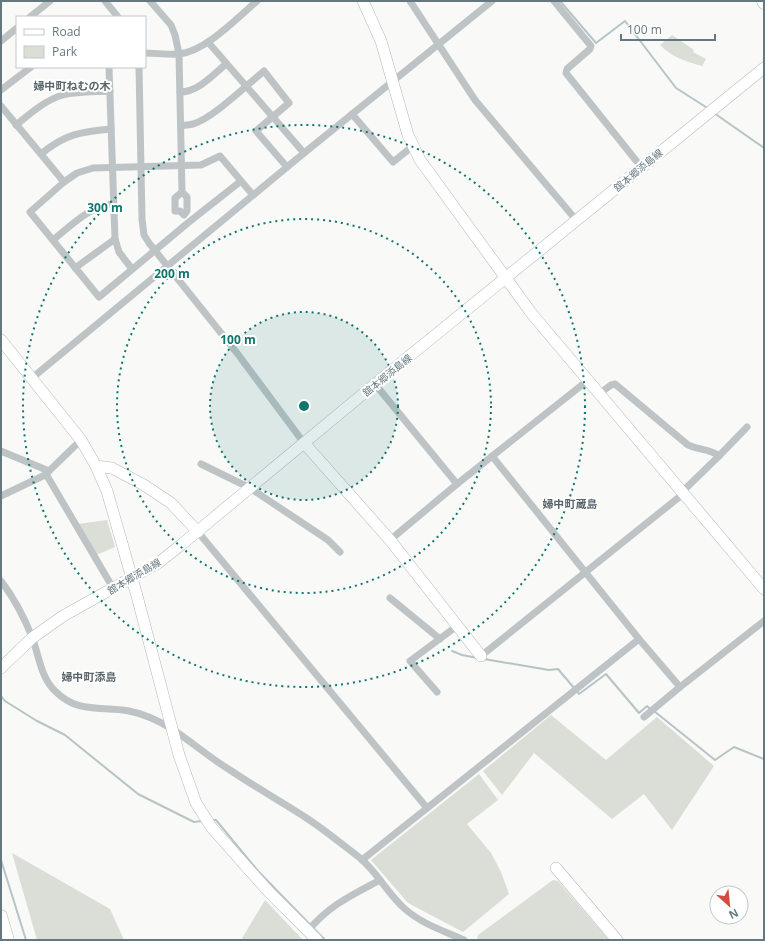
<svg xmlns="http://www.w3.org/2000/svg" width="765" height="941" viewBox="0 0 765 941" font-family="'Open Sans','Noto Sans JP',sans-serif">
	<style>
		.green { fill: #daded7 }
		.lines { fill: none; stroke-linecap: round; stroke-linejoin: round }
		.stream { stroke: #b7c4c6; stroke-width: 2 }
		.secondary-casing { stroke: #b3babd; stroke-width: 12 }
		.primary-casing { stroke: #b2b8bb; stroke-width: 13 }
		.street { stroke: #bec4c6; stroke-width: 7 }
		.secondary { stroke: #fff; stroke-width: 11 }
		.primary { stroke: #fff; stroke-width: 12 }
		.ring { fill: none; stroke: #0f766e; stroke-width: 2; stroke-dasharray: 2 4 }
		.labels { text-anchor: middle; stroke-width: 4; stroke-linejoin: round; paint-order: stroke }
		.street-label { font-size: 10px; fill: #66787f; stroke: #fff }
		.neighbourhood-label { font-size: 11px; font-weight: bold; fill: #59656b; stroke: #fff }
		.centre { fill: #0f766e; stroke: #fff; stroke-width: 2 }
		.ring-label { font-size: 12px; text-anchor: middle; font-weight: bold; fill: #0f766e; stroke: #fff; stroke-width: 4; stroke-linejoin: round; paint-order: stroke }
	</style>
	<rect width="100%" height="100%" fill="#f9f9f7"/>
	<!-- green -->
	<g class="green">
		<path d="M672 35 694 50 693 52 706 59 702 66C685 61 673 58 660 45Z"/>
		<path d="M107 520 115 547 96 555 78 524Z"/>
		<path d="M551 715 606 760 657 717 714 766 672 830 644 794 612 819 534 753 502 795 483 771Z"/>
		<path d="M479 774 498 800 467 824 491 853 501 872 509 894 463 932 408 903 371 860Z"/>
		<path d="M12 853 110 909 124 940H37Z"/>
		<path d="M553 880 558 881 609 940H477L478 935Z"/>
		<path d="M265 900 303 940H241Z"/>
	</g>
	<g class="lines">
		<!-- stream -->
		<g class="stream">
			<path d="M560 1 596 43 625 21 676 88 709 109"/>
			<path d="M714 113 764 148"/>
			<path d="M452 651 462 655 478 658"/>
			<path d="M484 659 549 670 558 669 574 688"/>
			<path d="M577 691 579 694 606 674 639 713 647 706 650 709"/>
			<path d="M1 696 5 701 37 721 65 735 138 794 194 822 202 821"/>
			<path d="M654 711 715 760 734 747 764 759"/>
			<path d="M211 820H216L258 871 325 940"/>
			<path d="M1 860 26 940"/>
		</g>
		<defs>
			<g id="secondary">
				<path d="M363 1 381 41 408 135 420 160 532 314 764 589"/>
				<path d="M1 340 81 440 96 466 112 468 144 485 171 503 198 532"/>
				<path d="M304 443 390 540 481 656"/>
				<path d="M96 466 107 491 137 596 179 755 196 803 212 828 269 892 317 940"/>
				<path d="M1 668 32 638 63 616 158 563 181 545 375 384 764 68"/>
				<path d="M556 868 617 940"/>
			</g>
			<g id="primary">
				<path d="M763 1 764 3"/>
				<path d="M1 916 8 940"/>
			</g>
		</defs>
		<!-- secondary casing -->
		<use href="#secondary" class="secondary-casing"/>
		<!-- primary casing -->
		<use href="#primary" class="primary-casing"/>
		<!-- street -->
		<g class="street">
			<path d="M105 1 118 17"/>
			<path d="M150 1 171 25 175 35 179 54 182 192 187 197V211L184 215 180 211H175V198L182 192"/>
			<path d="M410 1 475 100 577 221"/>
			<path d="M554 1 591 46 590 49 567 69 566 73 642 168"/>
			<path d="M30 17 50 1"/>
			<path d="M1 41 17 28"/>
			<path d="M208 42 304 153"/>
			<path d="M145 53C156 53 168 55 179 54 206 51 237 18 257 1"/>
			<path d="M109 67 115 239 119 252 132 269"/>
			<path d="M139 67 142 219 144 235 149 243 237 353 304 443"/>
			<path d="M1 90 31 67"/>
			<path d="M180 92C198 92 213 75 226 64"/>
			<path d="M1 106 64 182"/>
			<path d="M352 114 393 162 413 146"/>
			<path d="M16 125C30 114 45 100 63 95 78 91 94 92 110 91"/>
			<path d="M181 126C185 125 189 125 193 124 212 119 248 84 264 71L289 103 256 131 287 167"/>
			<path d="M41 154C65 134 80 132 111 129"/>
			<path d="M241 181 189 222 99 297 30 212 64 182 77 173 93 168 201 165 220 156 253 195"/>
			<path d="M53 240C72 225 88 207 113 204"/>
			<path d="M75 268 115 239"/>
			<path d="M32 378 304 153 492 1"/>
			<path d="M375 384 457 484"/>
			<path d="M599 394 611 385 615 384 688 445C699 450 710 449 719 456L682 492"/>
			<path d="M1 451 49 471 45 475 1 496"/>
			<path d="M492 456 639 639 680 687 764 621"/>
			<path d="M719 456 747 427"/>
			<path d="M201 464 250 488 328 540 340 552"/>
			<path d="M49 471 81 440"/>
			<path d="M46 474 113 588"/>
			<path d="M198 532 427 808"/>
			<path d="M390 540 457 484 587 381"/>
			<path d="M1 581C14 598 24 617 32 637 39 655 40 676 55 691 78 714 100 706 129 711 145 714 159 721 172 729 192 742 210 758 230 770 255 787 282 802 308 819 326 831 343 845 360 858 377 872 388 894 405 909 422 924 444 931 464 940"/>
			<path d="M390 598 440 639"/>
			<path d="M481 656 683 494"/>
			<path d="M437 692 410 661 457 626"/>
			<path d="M644 717 680 687"/>
			<path d="M362 860 639 639"/>
			<path d="M308 931C328 906 352 895 380 880"/>
		</g>
		<!-- secondary -->
		<use href="#secondary" class="secondary"/>
		<!-- primary -->
		<use href="#primary" class="primary"/>
	</g>
	<!-- distance rings -->
	<circle cx="304" cy="406" r="94" fill="#0f766e" fill-opacity=".12"/>
	<g class="ring">
		<circle cx="304" cy="406" r="94"/>
		<circle cx="304" cy="406" r="187"/>
		<circle cx="304" cy="406" r="281"/>
	</g>
	<g class="labels">
		<!-- street labels -->
		<g class="street-label">
			<text transform="translate(638 170) rotate(-40)" y="4">舘本郷添島線</text>
			<text transform="translate(387 375) rotate(-39)" y="4">舘本郷添島線</text>
			<text transform="translate(134 576) rotate(-31)" y="4">舘本郷添島線</text>
		</g>
		<!-- neighbourhood labels -->
		<g class="neighbourhood-label">
			<text x="72" y="90">婦中町ねむの木</text>
			<text x="570" y="508">婦中町蔵島</text>
			<text x="89" y="681">婦中町添島</text>
		</g>
	</g>
	<circle cx="304" cy="406" r="6" class="centre"/>
	<g class="ring-label">
		<text x="105" y="212">300 m</text>
		<text x="172" y="278">200 m</text>
		<text x="238" y="344">100 m</text>
	</g>
	<!-- border -->
	<rect width="765" height="941" fill="none" stroke="#66787f" stroke-width="4"/>
	<!-- legend -->
	<rect x="16" y="16" width="130" height="52" fill="#ffffff" stroke="#c2c9cc"/>
	<rect x="24" y="29" width="20" height="6" fill="#ffffff" stroke="#c2c9cc"/>
	<text x="52" y="36" font-size="12" fill="#66787f">Road</text>
	<rect x="24" y="46" width="20" height="12" fill="#daded7" stroke="#c2c9cc"/>
	<text x="52" y="56" font-size="12" fill="#66787f">Park</text>
	<!-- north arrow -->
	<g transform="translate(729 905) rotate(153)"><circle r="19" fill="#ffffff" stroke="#c2c9cc"/>
	<path d="M0-3L7 15L0 10L-7 15Z" fill="#d34d3e"/>
	<text y="-6" font-size="11" font-weight="bold" text-anchor="middle" fill="#66787f">N</text>
	</g>
	<!-- scale -->
	<path d="M621 34v6h94v-6" fill="none" stroke="#66787f" stroke-width="2"/>
	<text x="627" y="34" font-size="12" fill="#66787f" stroke="#ffffff" stroke-width="3" paint-order="stroke">100 m</text>
</svg>
